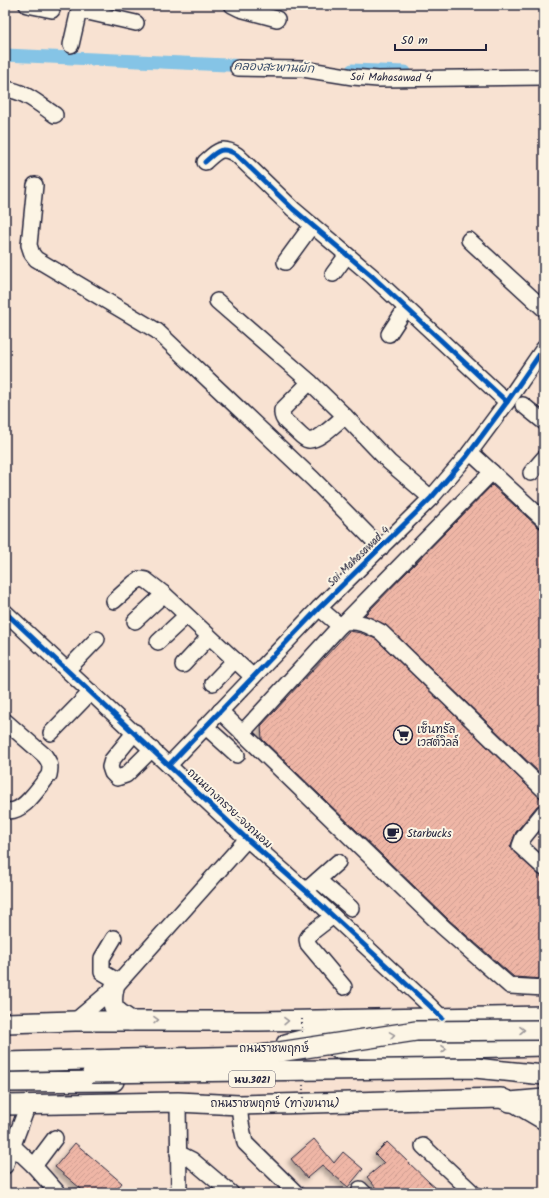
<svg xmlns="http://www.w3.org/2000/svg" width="549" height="1198" viewBox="0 0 549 1198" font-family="Kalam,'Playpen Sans Thai',sans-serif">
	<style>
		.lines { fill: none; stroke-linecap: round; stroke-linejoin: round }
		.canal { stroke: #85c4e6; stroke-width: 13 }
		.building { fill: url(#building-hatch); stroke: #22223b; filter: url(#shadow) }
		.minor-casing { stroke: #22223b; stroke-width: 18 }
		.major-casing { stroke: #22223b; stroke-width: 22 }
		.minor { stroke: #fcf5e5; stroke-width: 15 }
		.major { stroke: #fcf5e5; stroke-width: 19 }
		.major-bridge-casing { stroke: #22223b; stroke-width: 22; stroke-linecap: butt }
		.path-bridge { stroke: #22223b; stroke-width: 2; stroke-dasharray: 1 3; stroke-linecap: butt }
		.major-bridge { stroke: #fcf5e5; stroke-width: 19 }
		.cycleway-casing { stroke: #fcf5e5; stroke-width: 8 }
		.cycleway { stroke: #0057b8; stroke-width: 5 }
		.oneway { stroke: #9a9698 }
		.labels { text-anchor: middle; stroke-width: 4; stroke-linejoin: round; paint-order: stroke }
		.shield { fill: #fcf5e5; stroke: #63616e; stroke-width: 1 }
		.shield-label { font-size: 10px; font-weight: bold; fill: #22223b }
		.street-label { font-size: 11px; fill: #22223b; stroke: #fcf5e5 }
		.poi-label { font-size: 11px; fill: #22223b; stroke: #fcf5e5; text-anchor: start }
		.water-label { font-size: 12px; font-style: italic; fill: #40536e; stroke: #fcf5e5 }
	</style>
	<defs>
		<pattern id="building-hatch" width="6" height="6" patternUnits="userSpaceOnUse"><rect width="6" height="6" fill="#efb6a6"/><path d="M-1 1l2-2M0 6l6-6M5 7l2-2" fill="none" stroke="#cd9c90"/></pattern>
		<filter id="shadow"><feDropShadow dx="-3.5" dy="3.5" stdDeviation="2" flood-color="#0004"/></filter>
	</defs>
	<rect width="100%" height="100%" fill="#f8e2d2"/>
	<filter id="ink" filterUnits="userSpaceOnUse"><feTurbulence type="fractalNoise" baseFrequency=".025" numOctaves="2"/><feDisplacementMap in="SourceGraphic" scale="8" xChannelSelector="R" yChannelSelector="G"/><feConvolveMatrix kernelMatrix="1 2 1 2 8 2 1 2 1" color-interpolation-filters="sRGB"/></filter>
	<g filter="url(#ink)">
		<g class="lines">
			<!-- canal -->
			<g class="canal">
				<path d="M5 55 249 66"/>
				<path d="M352 70 405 72"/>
			</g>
		</g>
		<!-- building -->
		<g class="building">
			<path d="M492 485 538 527 544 530V777L387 626 365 615Z"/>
			<path d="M349 631 361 633 376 639 538 796 544 799V803L537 806 516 832 510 847 544 879V979L514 977 449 920 262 739 261 726Z"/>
			<path d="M314 1139 334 1163 343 1152 363 1169 348 1187 322 1165 307 1178 291 1159Z"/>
			<path d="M387 1142 429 1182 442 1193H380L367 1177 384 1163 375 1154Z"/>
			<path d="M75 1143 122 1183 114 1193H86L55 1167Z"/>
		</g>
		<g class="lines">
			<defs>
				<g id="minor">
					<path d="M27 5 52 10"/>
					<path d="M80 5 79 10 136 23"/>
					<path d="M232 5 240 9 277 19"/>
					<path d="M71 45 79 10"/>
					<path d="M238 68 303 69 353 77 378 79 544 77"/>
					<path d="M5 89C25 91 39 104 55 115"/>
					<path d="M205 162C217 151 222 145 237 155L293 209 372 276 507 402"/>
					<path d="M35 185 29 245 32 254 36 259 157 331 313 479 381 548"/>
					<path d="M469 240 544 309"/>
					<path d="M285 262 312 225"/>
					<path d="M333 274 347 255"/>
					<path d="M217 301 310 382 345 416 389 462 431 498"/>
					<path d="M389 334 406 308"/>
					<path d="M310 382 282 410C281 419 287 423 293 428 298 432 303 439 308 440 318 442 337 422 345 416"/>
					<path d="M523 405 544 422"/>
					<path d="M470 452 544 520"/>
					<path d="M531 473 544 458"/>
					<path d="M114 601 134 583 140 579 146 580 164 594 253 677"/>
					<path d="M319 608 340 626 345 622C360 621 368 625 381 632L544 790"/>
					<path d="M5 612 247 839 306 891 430 1006 442 1018"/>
					<path d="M135 621 164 594"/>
					<path d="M345 622 492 472"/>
					<path d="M158 642 186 616"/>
					<path d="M183 665 209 637"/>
					<path d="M67 670 97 639"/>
					<path d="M213 683 235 660"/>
					<path d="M220 711 443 927 510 986 544 988"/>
					<path d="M5 721 45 756C50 763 51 766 49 775 39 787 22 816 5 810"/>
					<path d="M205 726 237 755"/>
					<path d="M135 732 112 760 110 767 112 773 117 778 126 775 152 749"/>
					<path d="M51 733 91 692"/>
					<path d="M242 733 340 626"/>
					<path d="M169 765 319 608 431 498 467 456 507 402 544 348"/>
					<path d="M544 812 523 838 520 846 544 868"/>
					<path d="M318 880 351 908"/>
					<path d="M311 886 338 862"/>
					<path d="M333 916 311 933 307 939 308 944 344 987"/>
					<path d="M114 938 102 958V972L119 982"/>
					<path d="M75 1021 114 988 247 839"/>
					<path d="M178 1102 179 1193"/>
					<path d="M510 1102 544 1122"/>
					<path d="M239 1105 241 1123 245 1143 296 1193"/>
					<path d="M12 1145 34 1166 58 1193"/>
					<path d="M423 1146 473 1193"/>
					<path d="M178 1153 192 1160 231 1193"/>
					<path d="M5 1166 28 1105"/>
					<path d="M34 1166 55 1138"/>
					<path d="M360 1189 364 1193"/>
				</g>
				<g id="major">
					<path d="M114 988C110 1009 114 1010 131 1021"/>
					<path d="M5 1023 75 1021H259L544 1016"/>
					<path d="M286 1044 351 1027"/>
					<path d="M336 1048 384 1050 544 1046"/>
					<path d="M5 1082 114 1081"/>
					<path d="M5 1105 178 1102 239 1105 501 1098 510 1102 544 1099"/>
				</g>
			</defs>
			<!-- minor casing -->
			<use href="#minor" class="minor-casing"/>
			<!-- major casing -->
			<use href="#major" class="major-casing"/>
			<!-- minor -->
			<use href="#minor" class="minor"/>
			<!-- major -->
			<use href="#major" class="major"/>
			<defs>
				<g id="major-bridge">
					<path d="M5 1062 253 1056 416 1031 544 1030"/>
					<path d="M92 1073 475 1068 544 1075"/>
				</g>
			</defs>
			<!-- major-bridge casing -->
			<use href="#major-bridge" class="major-bridge-casing"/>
			<!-- path-bridge -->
			<g class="path-bridge">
				<path d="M302 1019V1033"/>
				<path d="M303 1085V1112"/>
			</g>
			<!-- major-bridge -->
			<use href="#major-bridge" class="major-bridge"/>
			<defs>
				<g id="cycleway">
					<path d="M205 162C217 151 222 145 237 155L293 209 372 276 507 402"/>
					<path d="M5 612 247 839 306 891 430 1006 442 1018"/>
					<path d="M169 765 319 608 431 498 467 456 507 402 544 348"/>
				</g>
			</defs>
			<!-- cycleway casing -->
			<use href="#cycleway" class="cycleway-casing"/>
			<!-- cycleway -->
			<use href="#cycleway" class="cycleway"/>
		</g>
		<!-- one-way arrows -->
		<defs><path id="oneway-chevron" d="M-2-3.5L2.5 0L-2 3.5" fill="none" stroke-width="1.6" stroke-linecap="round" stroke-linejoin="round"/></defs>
		<g class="oneway">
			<use href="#oneway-chevron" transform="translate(156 1020) rotate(-1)"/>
			<use href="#oneway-chevron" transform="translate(286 1021) rotate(-1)"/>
			<use href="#oneway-chevron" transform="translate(522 1030) rotate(-1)"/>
			<use href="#oneway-chevron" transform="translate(392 1035) rotate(-9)"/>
			<use href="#oneway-chevron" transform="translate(444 1049) rotate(-1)"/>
		</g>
	</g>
	<!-- icons -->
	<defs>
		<symbol id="supermarket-ring" viewBox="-11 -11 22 22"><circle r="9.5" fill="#fcf5e5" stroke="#22223b" stroke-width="1.5"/><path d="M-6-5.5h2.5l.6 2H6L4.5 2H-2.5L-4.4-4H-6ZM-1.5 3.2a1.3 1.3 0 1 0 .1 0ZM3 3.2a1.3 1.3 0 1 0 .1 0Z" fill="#22223b"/></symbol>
		<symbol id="cafe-ring" viewBox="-11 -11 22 22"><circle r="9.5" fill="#fcf5e5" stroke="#22223b" stroke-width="1.5"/><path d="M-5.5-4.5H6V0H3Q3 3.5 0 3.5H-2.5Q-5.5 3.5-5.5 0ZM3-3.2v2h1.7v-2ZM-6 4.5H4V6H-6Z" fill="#22223b"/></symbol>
	</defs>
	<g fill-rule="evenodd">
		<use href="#supermarket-ring" x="392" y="724" width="22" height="22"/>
		<use href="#cafe-ring" x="382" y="822" width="22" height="22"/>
	</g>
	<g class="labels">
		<!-- shield labels -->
		<rect class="shield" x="229" y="1071" width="46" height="16" rx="3"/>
		<g class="shield-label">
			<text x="252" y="1083">นบ.3021</text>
		</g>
		<!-- street labels -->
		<g class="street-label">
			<text transform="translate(391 77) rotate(1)" y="4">Soi Mahasawad 4</text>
			<text transform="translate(358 556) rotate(-44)" y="4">Soi Mahasawad 4</text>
			<text transform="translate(230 808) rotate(43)" y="4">ถนนบางกรวย-จงถนอม</text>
			<text x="274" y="1052">ถนนราชพฤกษ์</text>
			<text x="275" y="1107">ถนนราชพฤกษ์ (ทางขนาน)</text>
		</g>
		<!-- poi labels -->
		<g class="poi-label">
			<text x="417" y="733">เซ็นทรัล<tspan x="417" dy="13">เวสต์วิลล์</tspan></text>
			<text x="407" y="837">Starbucks</text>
		</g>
		<!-- water labels -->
		<g class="water-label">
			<text transform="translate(274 67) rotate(2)" y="4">คลองสะพานผัก</text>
		</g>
	</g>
	<!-- margin -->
	<rect width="549" height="1198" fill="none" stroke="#fcf5e5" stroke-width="20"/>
	<rect x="10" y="10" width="529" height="1178" fill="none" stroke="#22223b" stroke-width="1.5" filter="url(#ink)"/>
	<!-- scale -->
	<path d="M395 44v6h91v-6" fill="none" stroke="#22223b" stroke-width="2"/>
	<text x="401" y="44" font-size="12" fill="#22223b" stroke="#fcf5e5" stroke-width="3" paint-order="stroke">50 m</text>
</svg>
